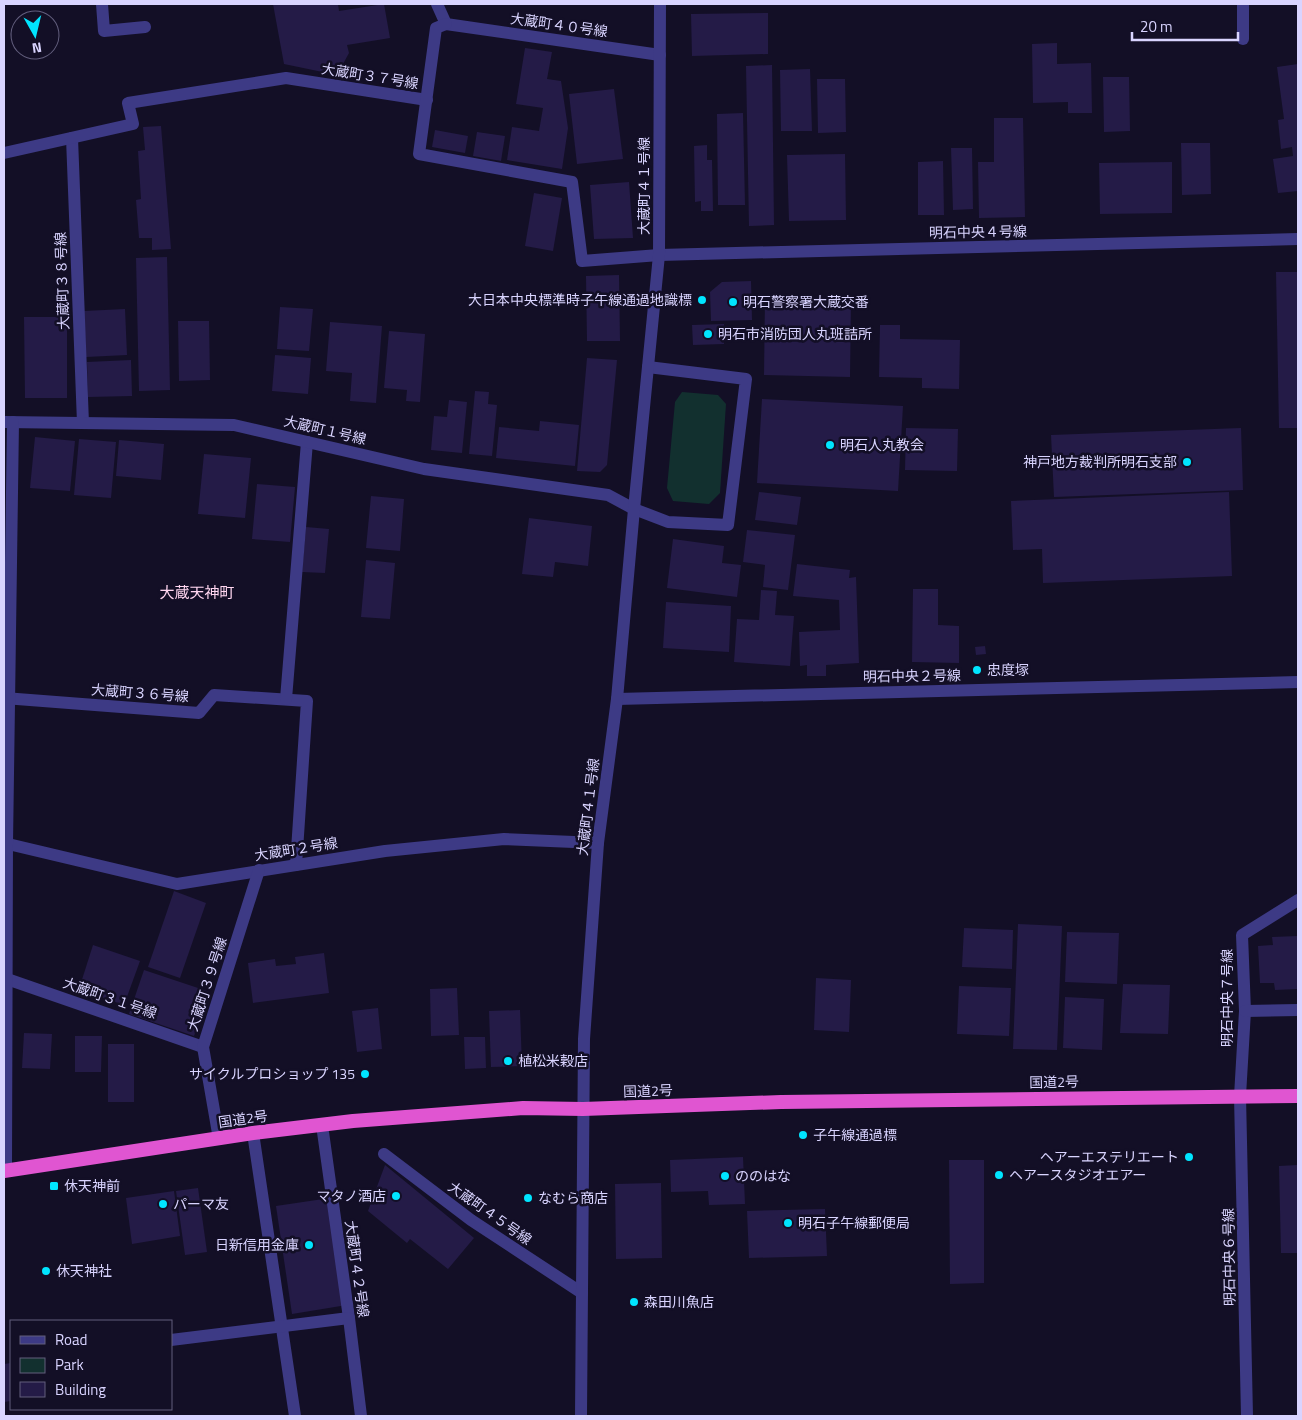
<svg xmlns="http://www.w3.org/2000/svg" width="1302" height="1420" viewBox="0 0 1302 1420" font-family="'Titillium Web','Noto Sans JP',sans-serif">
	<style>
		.green { fill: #12302f }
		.building { fill: #241b47 }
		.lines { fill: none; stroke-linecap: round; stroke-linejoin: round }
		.service { stroke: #3d3a85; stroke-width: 12 }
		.minor { stroke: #3d3a85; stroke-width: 12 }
		.tertiary { stroke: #3d3a85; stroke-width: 12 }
		.trunk { stroke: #e055d1; stroke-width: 14 }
		.poi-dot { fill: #00e5ff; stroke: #130f26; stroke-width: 2 }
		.labels { text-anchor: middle; stroke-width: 5; stroke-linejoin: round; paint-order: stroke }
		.street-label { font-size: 14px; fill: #d9d4ff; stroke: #130f26 }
		.poi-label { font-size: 14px; fill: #d9d4ff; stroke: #130f26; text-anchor: start }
		.neighbourhood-label { font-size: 15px; fill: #ffd6f0; stroke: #130f26 }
	</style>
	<rect width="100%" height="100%" fill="#130f26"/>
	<!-- green -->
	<path class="green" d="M682 392 718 395 726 404 720 493 709 504 673 501 667 488 675 402Z"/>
	<!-- building -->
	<g class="building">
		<path d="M273 4H338L339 11 384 4 390 38 347 45 349 53 337 75 284 64Z"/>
		<path d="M768 13V54L692 56 691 14Z"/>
		<path d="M1057 43V64L1091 63 1092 113H1068V102L1033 103 1032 44Z"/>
		<path d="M525 48 552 52 547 79 561 81 568 128 562 169 507 160 512 127 539 131 543 108 516 104Z"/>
		<path d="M1298 64V191L1278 193 1273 159 1293 156 1292 147 1281 149 1278 120 1284 119 1277 67Z"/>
		<path d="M772 65 774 225 749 226 746 66Z"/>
		<path d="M810 69 812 131H781L780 70Z"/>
		<path d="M1103 77H1129L1130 131 1104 132Z"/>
		<path d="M817 79H845L846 132 818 133Z"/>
		<path d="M614 89 623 159 577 164 569 94Z"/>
		<path d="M743 113 745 205H718L717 114Z"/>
		<path d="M994 118H1023L1025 217 979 218 978 162H994Z"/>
		<path d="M161 126 171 249 152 250V238H139L136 200 141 199 138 151 145 150 143 127Z"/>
		<path d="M435 130 468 136 465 153 432 147Z"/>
		<path d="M477 132 505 136 501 161 473 156Z"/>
		<path d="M1181 143H1210L1211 194 1182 195Z"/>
		<path d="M707 145V160H712L713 211H701V201L695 202 694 146Z"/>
		<path d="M951 148H972L973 209 953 210Z"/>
		<path d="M845 154 846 220 789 221 787 155Z"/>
		<path d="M943 161 944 215H918V162Z"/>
		<path d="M1172 162V213L1100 214 1099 163Z"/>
		<path d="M629 182 633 238 594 239 590 185Z"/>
		<path d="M534 193 562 198 553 251 525 246Z"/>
		<path d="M167 257 170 390 139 391 136 258Z"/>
		<path d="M1276 272H1298V428H1279Z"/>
		<path d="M619 275 620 341H587L586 276Z"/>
		<path d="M751 281 752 320 711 321 710 292 722 282Z"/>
		<path d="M765 297 851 299 850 377 764 375Z"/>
		<path d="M280 307 313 309 309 351 277 349Z"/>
		<path d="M125 309 127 355 86 357 84 311Z"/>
		<path d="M24 317H67V398H25Z"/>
		<path d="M178 321H209L210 380 179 381Z"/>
		<path d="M330 322 382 326 376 403 350 401 352 373 326 371Z"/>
		<path d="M724 324V344L693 345 692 325Z"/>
		<path d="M880 325H900V339L960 340 959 389 922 388V378L879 377Z"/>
		<path d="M389 331 425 334 420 402 406 401 407 390 384 388Z"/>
		<path d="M275 355 311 358 308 394 272 391Z"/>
		<path d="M587 358 617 360 607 465 600 472 577 471Z"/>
		<path d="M131 360 132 396 88 397 87 362Z"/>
		<path d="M475 391 489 392 488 404 497 405 492 456 469 454Z"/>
		<path d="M762 399 903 406 898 491 757 483Z"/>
		<path d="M449 400 467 402 462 453 431 450 434 416 447 417Z"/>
		<path d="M540 421 579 425 575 466 496 458 499 427 539 431Z"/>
		<path d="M906 428 958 429 957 471 905 470Z"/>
		<path d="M1241 428 1243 490 1054 497 1051 435Z"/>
		<path d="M35 437 75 441 70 491 30 488Z"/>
		<path d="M79 439 116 442 111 498 74 495Z"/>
		<path d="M119 440 164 444 161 480 116 476Z"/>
		<path d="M204 454 251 458 245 518 198 514Z"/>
		<path d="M257 484 295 487 290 542 252 539Z"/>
		<path d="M759 492 801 497 797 525 755 520Z"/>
		<path d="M1229 492 1232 576 1043 583 1042 549 1013 550 1011 501Z"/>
		<path d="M371 496 404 499 400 551 366 548Z"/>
		<path d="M529 518 592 526 588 566 555 562 553 577 522 574Z"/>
		<path d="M306 527 329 529 325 573 302 572Z"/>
		<path d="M747 530 795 535 788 590 763 587 765 565 743 562Z"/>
		<path d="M673 539 724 546 722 563 741 565 737 597 667 588Z"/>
		<path d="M366 560 395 563 390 619 361 617Z"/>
		<path d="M797 564 850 570 849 578 856 577 859 663 826 665V676H807V665L800 666 799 632 840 630 839 600 793 596Z"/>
		<path d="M913 589H938V625L959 626V663L912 662Z"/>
		<path d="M761 590 777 591 775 615 794 616 790 666 734 662 737 619 759 620Z"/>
		<path d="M666 602 731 606 729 652 663 648Z"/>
		<path d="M985 646 986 654 976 655 975 647Z"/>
		<path d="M174 891 206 903 180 978 148 967Z"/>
		<path d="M1018 924 1062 926 1057 1050 1013 1049Z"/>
		<path d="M964 928 1013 930 1012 969 962 967Z"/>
		<path d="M1067 932 1119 933 1117 984 1065 982Z"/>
		<path d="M1298 936V989L1275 990 1274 983H1260L1258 946 1273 945 1272 937Z"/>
		<path d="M93 945 140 961 124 1005 79 989Z"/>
		<path d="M324 953 329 993 253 1003 248 963 275 959 276 966 296 964 295 957Z"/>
		<path d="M144 970 210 992 194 1036 129 1014Z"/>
		<path d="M816 978 851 980 849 1032 814 1030Z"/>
		<path d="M1123 984 1170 985 1168 1034 1120 1033Z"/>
		<path d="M959 986 1011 988 1009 1036 957 1034Z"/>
		<path d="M457 988 459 1035 431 1036 430 989Z"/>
		<path d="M1065 997 1104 999 1102 1050 1063 1048Z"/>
		<path d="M378 1008 382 1049 357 1052 352 1011Z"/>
		<path d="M520 1010 522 1066 491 1067 489 1011Z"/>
		<path d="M24 1033 52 1034 50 1069 22 1068Z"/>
		<path d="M75 1036H102L101 1072H75Z"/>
		<path d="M464 1037H485L486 1068 465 1069Z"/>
		<rect x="108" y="1044" width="26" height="58"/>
		<path d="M743 1157 745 1204 709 1205 708 1191 671 1192 670 1160Z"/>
		<path d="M949 1160H984V1283L950 1284Z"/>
		<path d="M385 1165 474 1238 448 1269 410 1239 407 1243 368 1211Z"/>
		<path d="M1298 1165V1253H1281L1279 1166Z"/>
		<path d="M661 1183 662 1258 616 1259 615 1184Z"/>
		<path d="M198 1188 207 1252 185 1255 176 1191Z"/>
		<path d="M174 1191 180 1236 132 1244 126 1198Z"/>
		<path d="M330 1198 347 1305 292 1314 276 1206Z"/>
		<path d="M825 1209 827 1256 749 1258 747 1211Z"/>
		<path d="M11 1363V1401L4 1402V1364Z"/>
	</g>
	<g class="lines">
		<!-- service -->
		<g class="service">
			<path d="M72 138 83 423"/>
			<path d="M4 153 133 124 128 103 286 78 427 100"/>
			<path d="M4 698 199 713 214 695 307 701 296 865"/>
			<path d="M286 699 307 442"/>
			<path d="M7 979 203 1047"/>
			<path d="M322 1125 349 1318"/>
			<path d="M384 1154 471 1220 582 1293"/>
			<path d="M1247 1416 1240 1096 1245 1011 1242 935 1298 900"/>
		</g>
		<!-- minor -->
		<g class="minor">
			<path d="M102 4 104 31 145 27"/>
			<path d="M437 4 446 24 660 55"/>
			<path d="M1243 4V39"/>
			<path d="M446 24 436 28 419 154 572 182 582 261 659 255"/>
			<path d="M4 422 234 425 424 469 608 495 634 509 668 522 728 525 746 379 648 367"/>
			<path d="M617 699 1298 682"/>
			<path d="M4 843 177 884 385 851 504 839 598 843"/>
			<path d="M1245 1011 1298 1010"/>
			<path d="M253 1133 295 1416"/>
			<path d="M219 1139 203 1047 259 870"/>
			<path d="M6 1170 7 844 13 422"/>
			<path d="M171 1340 349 1318 361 1416"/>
		</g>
		<!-- tertiary -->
		<g class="tertiary">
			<path d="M659 255 1298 239"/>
			<path d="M581 1416 584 1039 598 843 617 699 634 509 659 255 660 4"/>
		</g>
		<!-- trunk -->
		<path class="trunk" d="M4 1171 253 1133 353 1121 523 1108 583 1109 781 1102 1298 1096"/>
	</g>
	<!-- markers -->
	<g class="poi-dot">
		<circle cx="702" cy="300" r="5"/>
		<circle cx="733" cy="302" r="5"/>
		<circle cx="708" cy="334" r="5"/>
		<circle cx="830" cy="445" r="5"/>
		<circle cx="1187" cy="462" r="5"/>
		<circle cx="977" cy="670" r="5"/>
		<circle cx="508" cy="1061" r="5"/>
		<circle cx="365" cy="1074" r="5"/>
		<circle cx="803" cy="1135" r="5"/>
		<circle cx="1189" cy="1157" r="5"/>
		<circle cx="999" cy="1175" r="5"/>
		<circle cx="725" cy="1176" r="5"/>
		<rect x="49" y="1181" width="10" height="10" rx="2.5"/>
		<circle cx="396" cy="1196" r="5"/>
		<circle cx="528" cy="1198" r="5"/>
		<circle cx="163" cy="1204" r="5"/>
		<circle cx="788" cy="1223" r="5"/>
		<circle cx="309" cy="1245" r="5"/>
		<circle cx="46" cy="1271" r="5"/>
		<circle cx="634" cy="1302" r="5"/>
	</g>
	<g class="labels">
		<!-- street labels -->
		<g class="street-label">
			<text transform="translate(559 25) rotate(8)" y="5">大蔵町４０号線</text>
			<text transform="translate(370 76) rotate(9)" y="5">大蔵町３７号線</text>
			<text transform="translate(644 186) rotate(-90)" y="5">大蔵町４１号線</text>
			<text transform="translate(978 232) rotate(-1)" y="5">明石中央４号線</text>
			<text transform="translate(62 281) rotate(-92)" y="5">大蔵町３８号線</text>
			<text transform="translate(325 430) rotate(13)" y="5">大蔵町１号線</text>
			<text transform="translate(912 676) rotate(-1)" y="5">明石中央２号線</text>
			<text transform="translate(140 693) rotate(4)" y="5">大蔵町３６号線</text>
			<text transform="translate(588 807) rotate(-83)" y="5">大蔵町４１号線</text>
			<text transform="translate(296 849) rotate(-9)" y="5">大蔵町２号線</text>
			<text transform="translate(207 984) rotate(-72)" y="5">大蔵町３９号線</text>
			<text transform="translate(110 998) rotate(19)" y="5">大蔵町３１号線</text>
			<text transform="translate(1227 998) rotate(-90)" y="5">明石中央７号線</text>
			<text transform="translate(1054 1082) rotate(-1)" y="5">国道2号</text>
			<text transform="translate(648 1091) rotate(-2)" y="5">国道2号</text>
			<text transform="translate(243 1119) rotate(-8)" y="5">国道2号</text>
			<text transform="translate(490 1213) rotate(35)" y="5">大蔵町４５号線</text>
			<text transform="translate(1229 1257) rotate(-91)" y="5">明石中央６号線</text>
			<text transform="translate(357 1269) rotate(82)" y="5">大蔵町４２号線</text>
		</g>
		<!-- poi labels -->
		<g class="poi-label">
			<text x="692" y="305" text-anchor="end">大日本中央標準時子午線通過地識標</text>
			<text x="743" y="307">明石警察署大蔵交番</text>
			<text x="718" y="339">明石市消防団人丸班詰所</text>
			<text x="840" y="450">明石人丸教会</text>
			<text x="1177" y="467" text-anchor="end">神戸地方裁判所明石支部</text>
			<text x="987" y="675">忠度塚</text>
			<text x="518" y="1066">植松米穀店</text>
			<text x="355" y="1079" text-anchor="end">サイクルプロショップ 135</text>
			<text x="813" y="1140">子午線通過標</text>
			<text x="1179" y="1162" text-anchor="end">ヘアーエステリエート</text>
			<text x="1009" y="1180">ヘアースタジオエアー</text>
			<text x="735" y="1181">ののはな</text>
			<text x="64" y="1191">休天神前</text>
			<text x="386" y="1201" text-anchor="end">マタノ酒店</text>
			<text x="538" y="1203">なむら商店</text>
			<text x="173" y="1209">パーマ友</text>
			<text x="798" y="1228">明石子午線郵便局</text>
			<text x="299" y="1250" text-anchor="end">日新信用金庫</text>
			<text x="56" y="1276">休天神社</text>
			<text x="644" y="1307">森田川魚店</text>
		</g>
		<!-- neighbourhood labels -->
		<g class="neighbourhood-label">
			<text x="197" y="598">大蔵天神町</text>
		</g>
	</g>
	<!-- border -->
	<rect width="1302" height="1420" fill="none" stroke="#d9d4ff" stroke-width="10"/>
	<!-- legend -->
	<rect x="10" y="1320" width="162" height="90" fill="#130f26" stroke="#625e7d"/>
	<rect x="20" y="1336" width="25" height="8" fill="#3d3a85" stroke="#625e7d"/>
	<text x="55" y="1345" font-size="15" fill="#d9d4ff">Road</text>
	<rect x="20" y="1358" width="25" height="15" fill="#12302f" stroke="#625e7d"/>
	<text x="55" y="1370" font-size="15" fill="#d9d4ff">Park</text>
	<rect x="20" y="1382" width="25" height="15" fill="#241b47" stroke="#625e7d"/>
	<text x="55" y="1395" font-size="15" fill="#d9d4ff">Building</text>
	<!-- north arrow -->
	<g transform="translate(35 35) rotate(172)"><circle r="24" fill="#130f26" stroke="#625e7d"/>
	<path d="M0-4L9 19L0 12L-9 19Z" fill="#00e5ff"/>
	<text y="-8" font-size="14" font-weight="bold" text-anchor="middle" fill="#d9d4ff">N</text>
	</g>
	<!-- scale -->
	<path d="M1132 32v8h106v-8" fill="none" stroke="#d9d4ff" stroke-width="2.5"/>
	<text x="1140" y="32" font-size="15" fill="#d9d4ff" stroke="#130f26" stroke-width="4" paint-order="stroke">20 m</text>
</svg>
